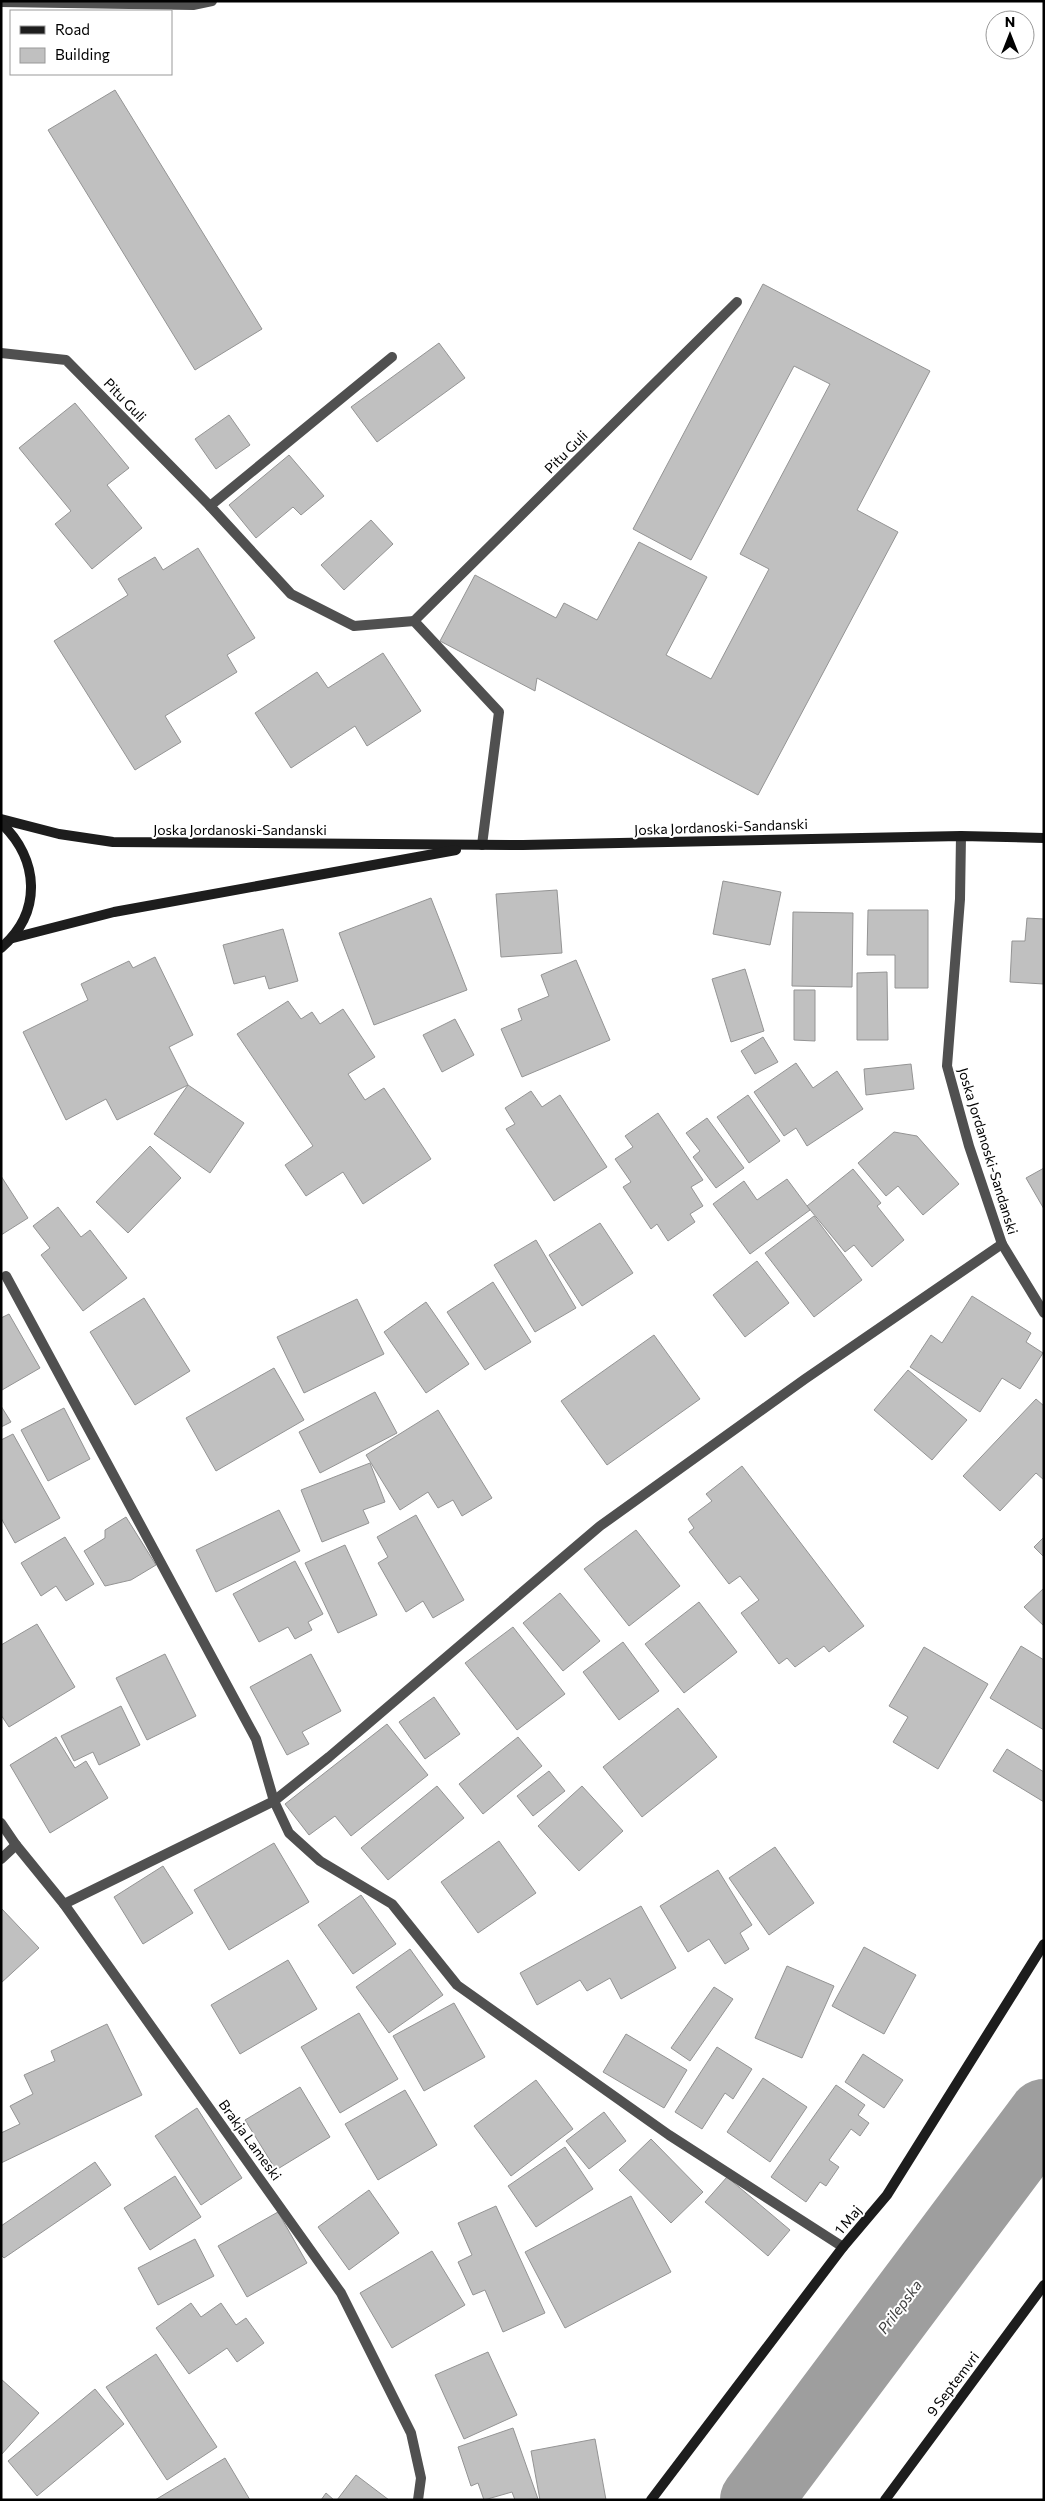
<svg xmlns="http://www.w3.org/2000/svg" width="1045" height="2501" viewBox="0 0 1045 2501" font-family="Commissioner,sans-serif">
	<style>
		.lines { fill: none; stroke-linecap: round; stroke-linejoin: round }
		.river { stroke: #9e9e9e; stroke-width: 72 }
		.building { fill: #c0c0c0; stroke: #949494 }
		.street { stroke: #505050; stroke-width: 10 }
		.secondary { stroke: #1d1d1d; stroke-width: 10 }
		.labels { text-anchor: middle; stroke-width: 4; stroke-linejoin: round; paint-order: stroke }
		.street-label { font-size: 14px; fill: #000; stroke: #fff }
		.water-label { font-size: 15px; font-style: italic; fill: #3f3f3f; stroke: #fff }
	</style>
	<rect width="100%" height="100%" fill="#fff"/>
	<g class="lines">
		<!-- river -->
		<path class="river" d="M756 2500 1044 2115"/>
	</g>
	<!-- building -->
	<g class="building">
		<path d="M115 90 262 329 195 370 48 130Z"/>
		<path d="M763 284 930 371 857 510 898 532 758 795 537 678 535 691 440 641 475 575 556 618 564 603 597 620 639 542 707 577 666 655 711 679 769 569 740 554 830 384 794 366 691 560 633 529Z"/>
		<path d="M439 343 465 378 377 442 351 407Z"/>
		<path d="M75 403 129 468 107 485 142 528 92 569 55 524 71 511 19 448Z"/>
		<path d="M229 415 250 445 216 469 195 439Z"/>
		<path d="M289 455 324 496 301 515 293 507 256 538 229 505Z"/>
		<path d="M371 520 393 544 344 590 321 565Z"/>
		<path d="M198 548 255 638 227 655 237 672 165 716 181 742 135 770 54 641 128 595 118 579 155 557 163 570Z"/>
		<path d="M383 653 421 711 367 746 355 726 291 768 255 713 317 672 328 688Z"/>
		<path d="M723 881 781 892 770 945 713 934Z"/>
		<path d="M557 890 562 953 501 957 496 894Z"/>
		<path d="M431 898 467 990 374 1025 339 933Z"/>
		<path d="M868 910H928V988H895V955H867Z"/>
		<path d="M793 912 853 913 852 987 792 986Z"/>
		<path d="M1027 918 1044 919V984L1010 982 1012 941H1025Z"/>
		<path d="M283 929 298 981 269 989 265 976 234 984 223 945Z"/>
		<path d="M155 957 193 1035 169 1047 188 1085 117 1120 106 1099 66 1120 23 1032 88 1000 81 984 129 961 133 968Z"/>
		<path d="M576 960 610 1040 522 1077 501 1029 522 1020 518 1009 549 996 541 975Z"/>
		<path d="M745 969 764 1031 731 1042 712 979Z"/>
		<path d="M887 972 888 1040H857V973Z"/>
		<path d="M794 990H815V1041L794 1040Z"/>
		<path d="M288 1001 301 1019 312 1012 320 1024 343 1009 375 1057 348 1074 365 1100 384 1088 431 1159 363 1204 343 1172 306 1196 285 1165 313 1146 237 1034Z"/>
		<path d="M455 1019 474 1055 442 1072 423 1035Z"/>
		<path d="M763 1037 778 1062 755 1074 741 1051Z"/>
		<path d="M796 1063 813 1088 837 1071 863 1109 807 1146 796 1128 784 1136 754 1092Z"/>
		<path d="M911 1064 914 1089 866 1095 864 1069Z"/>
		<path d="M188 1085 244 1123 210 1173 154 1134Z"/>
		<path d="M531 1091 542 1107 560 1095 607 1167 554 1201 506 1129 515 1124 505 1108Z"/>
		<path d="M748 1095 780 1141 749 1163 717 1117Z"/>
		<path d="M658 1113 703 1180 691 1187 703 1206 690 1214 695 1222 668 1241 657 1224 651 1229 623 1187 631 1182 615 1159 633 1147 625 1136Z"/>
		<path d="M707 1118 744 1168 716 1188 693 1157 700 1151 686 1133Z"/>
		<path d="M894 1132 917 1136 959 1184 923 1215 898 1186 886 1196 858 1163Z"/>
		<path d="M150 1146 181 1178 128 1233 96 1202Z"/>
		<path d="M1044 1168V1209L1026 1178Z"/>
		<path d="M853 1169 881 1203 877 1206 904 1240 872 1267 854 1245 845 1252 807 1206Z"/>
		<path d="M1 1176 28 1218 1 1235Z"/>
		<path d="M787 1179 810 1210 750 1254 713 1204 744 1181 757 1200Z"/>
		<path d="M58 1207 81 1237 90 1230 127 1278 83 1311 41 1255 50 1248 33 1226Z"/>
		<path d="M814 1216 862 1280 814 1317 765 1253Z"/>
		<path d="M600 1223 633 1273 582 1306 549 1255Z"/>
		<path d="M536 1240 576 1308 535 1332 494 1265Z"/>
		<path d="M757 1261 789 1303 745 1337 713 1295Z"/>
		<path d="M493 1282 531 1342 485 1370 447 1312Z"/>
		<path d="M972 1296 1031 1333 1026 1342 1043 1353 1020 1389 1002 1378 980 1412 910 1367 931 1335 942 1343Z"/>
		<path d="M144 1298 190 1371 135 1405 90 1332Z"/>
		<path d="M357 1299 384 1354 304 1393 277 1337Z"/>
		<path d="M426 1302 469 1364 426 1393 384 1332Z"/>
		<path d="M9 1314 40 1368 2 1390 1 1318Z"/>
		<path d="M654 1335 700 1399 607 1465 561 1401Z"/>
		<path d="M274 1368 304 1420 216 1471 186 1418Z"/>
		<path d="M908 1370 967 1420 932 1460 874 1410Z"/>
		<path d="M375 1392 397 1433 320 1473 299 1432Z"/>
		<path d="M1036 1399 1044 1406V1480L1036 1473 1000 1511 963 1476Z"/>
		<path d="M1 1406 11 1422 1 1427Z"/>
		<path d="M64 1408 90 1459 48 1481 21 1430Z"/>
		<path d="M438 1410 492 1498 462 1516 453 1500 438 1508 428 1492 400 1510 366 1455Z"/>
		<path d="M13 1434 60 1518 15 1543 1 1518V1440Z"/>
		<path d="M370 1463 385 1502 363 1510 369 1523 322 1542 301 1490Z"/>
		<path d="M742 1466 864 1626 829 1652 824 1646 795 1667 787 1658 779 1664 741 1613 759 1600 740 1576 729 1584 689 1532 694 1528 688 1519 712 1501 706 1494Z"/>
		<path d="M279 1510 300 1551 216 1592 196 1550Z"/>
		<path d="M416 1515 464 1600 433 1618 423 1601 406 1612 378 1563 388 1557 377 1537Z"/>
		<path d="M126 1517 156 1565 131 1580 105 1586 84 1551 105 1538V1530Z"/>
		<path d="M636 1530 680 1586 629 1626 584 1569Z"/>
		<path d="M65 1537 94 1584 66 1601 56 1586 41 1596 21 1563Z"/>
		<path d="M1044 1537V1557L1034 1547Z"/>
		<path d="M345 1545 377 1615 338 1633 305 1563Z"/>
		<path d="M295 1561 323 1614 308 1622 312 1630 295 1639 288 1627 259 1642 233 1594Z"/>
		<path d="M1044 1588V1626L1024 1607Z"/>
		<path d="M560 1593 600 1641 563 1671 523 1623Z"/>
		<path d="M699 1602 737 1652 684 1693 645 1644Z"/>
		<path d="M37 1624 75 1687 9 1727 1 1715V1645Z"/>
		<path d="M513 1627 565 1694 517 1730 465 1663Z"/>
		<path d="M623 1642 659 1691 619 1720 583 1672Z"/>
		<path d="M1021 1646 1044 1660V1730L990 1698Z"/>
		<path d="M924 1647 988 1684 938 1769 893 1742 908 1717 889 1706Z"/>
		<path d="M165 1654 196 1716 147 1740 116 1678Z"/>
		<path d="M311 1654 341 1711 302 1732 309 1744 287 1755 250 1687Z"/>
		<path d="M434 1697 460 1734 425 1759 399 1722Z"/>
		<path d="M121 1706 140 1745 99 1765 93 1752 74 1761 61 1736Z"/>
		<path d="M678 1708 717 1757 642 1817 603 1767Z"/>
		<path d="M387 1724 428 1775 351 1836 335 1816 309 1835 285 1804Z"/>
		<path d="M56 1737 75 1768 86 1761 108 1798 50 1833 10 1765Z"/>
		<path d="M518 1737 542 1766 483 1814 459 1784Z"/>
		<path d="M1007 1749 1044 1772V1802L993 1771Z"/>
		<path d="M549 1771 565 1791 533 1816 517 1796Z"/>
		<path d="M437 1786 464 1818 388 1880 361 1848Z"/>
		<path d="M582 1786 623 1831 579 1871 538 1826Z"/>
		<path d="M499 1841 536 1893 478 1933 441 1882Z"/>
		<path d="M274 1843 309 1902 229 1950 194 1890Z"/>
		<path d="M775 1847 814 1903 769 1935 729 1878Z"/>
		<path d="M163 1866 193 1913 143 1944 114 1897Z"/>
		<path d="M718 1870 752 1925 740 1933 749 1949 725 1964 709 1939 688 1952 660 1906Z"/>
		<path d="M361 1895 396 1944 353 1974 318 1925Z"/>
		<path d="M641 1906 676 1968 621 1999 610 1978 587 1991 580 1980 537 2005 520 1973Z"/>
		<path d="M1 1908 39 1948 1 1983Z"/>
		<path d="M864 1947 916 1975 884 2034 832 2006Z"/>
		<path d="M410 1949 443 1995 389 2033 356 1987Z"/>
		<path d="M288 1960 317 2009 240 2054 211 2005Z"/>
		<path d="M787 1966 834 1986 802 2058 755 2038Z"/>
		<path d="M714 1987 733 1999 690 2061 671 2048Z"/>
		<path d="M454 2003 485 2057 424 2091 393 2036Z"/>
		<path d="M359 2013 398 2079 340 2113 301 2047Z"/>
		<path d="M107 2024 142 2095 1 2163V2133L20 2124 10 2106 33 2094 24 2075 55 2061 51 2051Z"/>
		<path d="M626 2034 687 2070 664 2108 603 2072Z"/>
		<path d="M717 2047 752 2069 733 2099 725 2093 702 2129 675 2112Z"/>
		<path d="M863 2054 903 2080 884 2108 845 2082Z"/>
		<path d="M763 2078 807 2107 770 2162 727 2132Z"/>
		<path d="M536 2080 573 2129 511 2176 474 2126Z"/>
		<path d="M836 2085 865 2105 858 2115 869 2123 860 2136 851 2129 829 2160 839 2167 826 2186 820 2182 806 2202 771 2177Z"/>
		<path d="M300 2087 330 2137 276 2170 245 2120Z"/>
		<path d="M405 2090 437 2145 378 2180 345 2124Z"/>
		<path d="M197 2108 242 2178 201 2205 155 2136Z"/>
		<path d="M604 2112 626 2141 589 2169 566 2141Z"/>
		<path d="M651 2139 703 2192 671 2223 619 2170Z"/>
		<path d="M565 2147 593 2189 536 2227 508 2186Z"/>
		<path d="M95 2162 111 2185 4 2258 1 2255V2226Z"/>
		<path d="M175 2176 201 2217 150 2250 124 2208Z"/>
		<path d="M727 2177 790 2230 768 2256 705 2202Z"/>
		<path d="M369 2190 399 2233 349 2270 318 2227Z"/>
		<path d="M631 2196 671 2272 565 2328 525 2252Z"/>
		<path d="M496 2206 545 2313 503 2332 485 2290 473 2295 458 2262 472 2255 458 2223Z"/>
		<path d="M278 2212 307 2263 247 2297 218 2246Z"/>
		<path d="M195 2239 214 2276 158 2305 138 2268Z"/>
		<path d="M432 2251 465 2305 392 2348 360 2293Z"/>
		<path d="M191 2303 201 2317 221 2303 236 2325 246 2318 264 2343 237 2362 227 2348 189 2374 156 2328Z"/>
		<path d="M488 2352 517 2415 464 2439 435 2375Z"/>
		<path d="M156 2354 217 2447 167 2480 106 2387Z"/>
		<path d="M1 2379 39 2413 1 2455Z"/>
		<path d="M95 2389 124 2424 37 2496 8 2461Z"/>
		<path d="M513 2428 538 2499 515 2500 512 2492 484 2500 478 2483 471 2486 458 2447Z"/>
		<path d="M595 2439 606 2500H540L531 2451Z"/>
		<path d="M225 2458 250 2500H155Z"/>
		<path d="M356 2475 389 2500H337Z"/>
		<path d="M326 2493 334 2500H321Z"/>
	</g>
	<g class="lines">
		<!-- street -->
		<g class="street">
			<path d="M1 2 193 5 212 1"/>
			<path d="M1 353 66 360 210 506 291 594 354 626 414 621 499 712 482 845"/>
			<path d="M210 506 392 357"/>
			<path d="M414 621 737 302"/>
			<path d="M961 836 960 899 947 1066 969 1146 1002 1244 1044 1313"/>
			<path d="M6 1276 256 1739 274 1801 289 1833 320 1861 392 1904 457 1985 669 2135 843 2247"/>
			<path d="M1 1823 16 1845 64 1904 341 2293 411 2433 421 2478 418 2500"/>
			<path d="M1 1859 16 1845"/>
			<path d="M64 1904 274 1801 329 1757 600 1526 805 1379 1002 1244"/>
		</g>
		<!-- secondary -->
		<g class="secondary">
			<path d="M1 819 59 834 113 842 523 845 961 836 1044 838"/>
			<path d="M1 823C39 859 43 912 1 948"/>
			<path d="M13 938 114 912 456 850"/>
			<path d="M651 2500 843 2247 887 2195 1044 1944"/>
			<path d="M885 2500 1044 2285"/>
		</g>
	</g>
	<g class="labels">
		<!-- street labels -->
		<g class="street-label">
			<text transform="translate(125 400) rotate(46)" y="5">Pitu Guli</text>
			<text transform="translate(566 452) rotate(-45)" y="5">Pitu Guli</text>
			<text transform="translate(721 827) rotate(-2)" y="5">Joska Jordanoski-Sandanski</text>
			<text x="240" y="835">Joska Jordanoski-Sandanski</text>
			<text transform="translate(988 1151) rotate(73)" y="5">Joska Jordanoski-Sandanski</text>
			<text transform="translate(250 2140) rotate(54)" y="5">Brakja Lameski</text>
			<text transform="translate(848 2220) rotate(-50)" y="5">1 Maj</text>
			<text transform="translate(953 2384) rotate(-53)" y="5">9 Septemvri</text>
		</g>
		<!-- water labels -->
		<g class="water-label">
			<text transform="translate(900 2307) rotate(-53)" y="5">Prilepska</text>
		</g>
	</g>
	<!-- border -->
	<rect width="1045" height="2501" fill="none" stroke="#000000" stroke-width="5"/>
	<!-- legend -->
	<rect x="10" y="10" width="162" height="65" fill="#ffffff" stroke="#999999"/>
	<rect x="20" y="26" width="25" height="8" fill="#1d1d1d" stroke="#999999"/>
	<text x="55" y="35" font-size="15" fill="#000000">Road</text>
	<rect x="20" y="48" width="25" height="15" fill="#c0c0c0" stroke="#999999"/>
	<text x="55" y="60" font-size="15" fill="#000000">Building</text>
	<!-- north arrow -->
	<g transform="translate(1010 35)"><circle r="24" fill="#ffffff" stroke="#999999"/>
	<path d="M0-4L9 19L0 12L-9 19Z" fill="#000000"/>
	<text y="-8" font-size="14" font-weight="bold" text-anchor="middle" fill="#000000">N</text>
	</g>
</svg>
